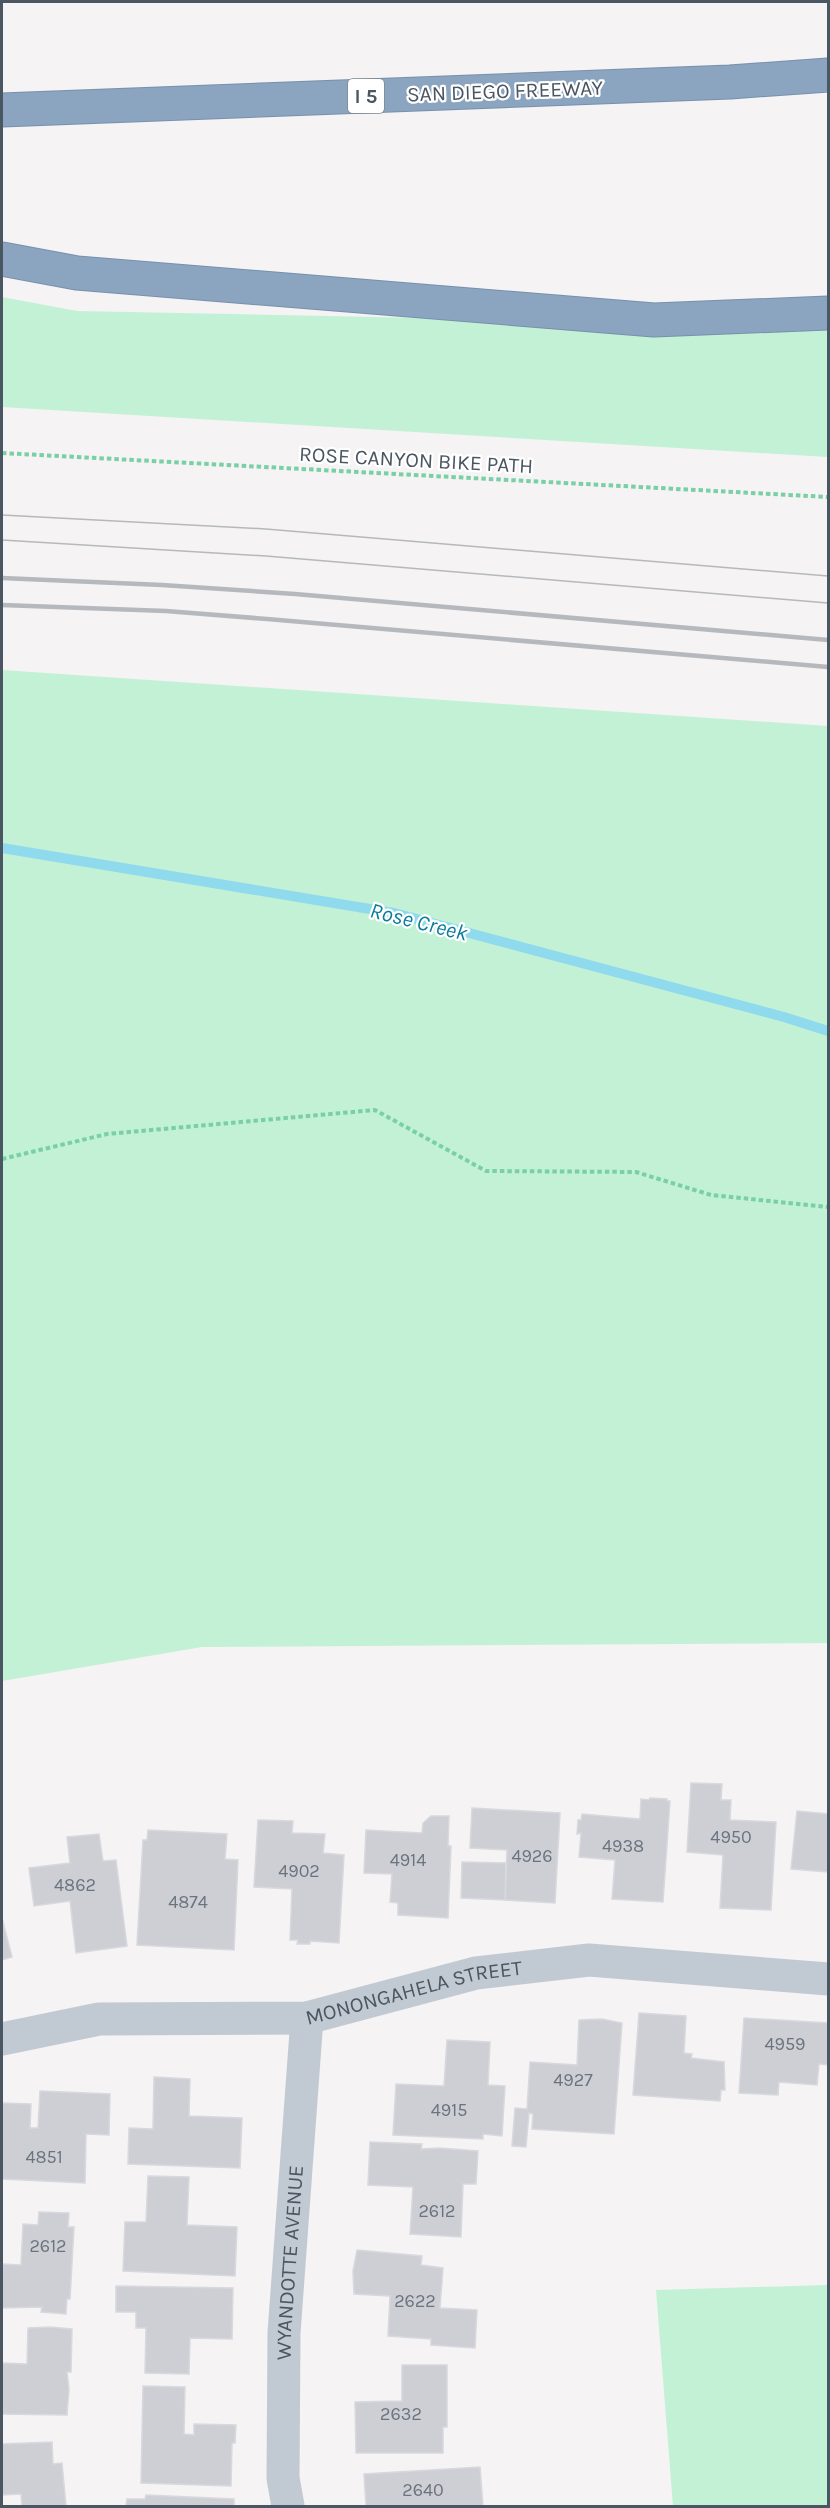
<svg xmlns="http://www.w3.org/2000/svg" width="830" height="2508" viewBox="0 0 830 2508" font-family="Karla,sans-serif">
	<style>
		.green { fill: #c3f1d5 }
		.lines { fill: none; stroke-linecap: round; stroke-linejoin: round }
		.stream { stroke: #90daee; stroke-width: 10 }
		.building { fill: #cdcfd5; stroke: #d7d9de; stroke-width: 1.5 }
		.highway-casing { stroke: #7690ad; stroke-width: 35 }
		.path { stroke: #7ad0a6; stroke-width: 4; stroke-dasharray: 4.5 3; stroke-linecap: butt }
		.minor { stroke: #c1cad2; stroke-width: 33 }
		.highway { stroke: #8ba5c1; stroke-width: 33 }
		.tram { stroke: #b5b8bd; stroke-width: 1.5 }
		.rail { stroke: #b5b8bd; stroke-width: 4.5 }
		.labels { text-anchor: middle; stroke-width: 4.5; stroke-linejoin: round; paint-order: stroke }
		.number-label { font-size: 18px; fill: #6b747e }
		.shield { fill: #fff; stroke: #808990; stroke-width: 1.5 }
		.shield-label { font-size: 20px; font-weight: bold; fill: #4a5661 }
		.street-label { font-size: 21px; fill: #4a5661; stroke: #fff }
		.water-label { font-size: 22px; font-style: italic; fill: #0c7c9b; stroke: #fff }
	</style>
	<rect width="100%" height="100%" fill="#f5f3f3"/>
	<!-- green -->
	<g class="green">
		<path d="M2 297 77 311 828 326V457L2 407Z"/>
		<path d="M2 670 828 726V1643L202 1647 2 1681Z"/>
		<path d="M828 2285V2506H673L656 2290Z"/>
	</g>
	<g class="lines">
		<!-- stream -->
		<path class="stream" d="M2 848 394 913 784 1017 828 1031"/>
	</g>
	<!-- building -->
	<g class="building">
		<path d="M691 1783 722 1784 721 1800H731L730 1820 776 1822 771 1910 720 1908 723 1855 687 1852Z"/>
		<path d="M650 1798 667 1799V1801H670L663 1902 612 1899 615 1860 579 1857 581 1833 577 1834 578 1820H581L582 1814 640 1819 641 1799 649 1800Z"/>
		<path d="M472 1808 560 1813 555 1903 505 1900 507 1850 470 1848Z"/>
		<path d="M797 1811 828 1814V1872L791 1869Z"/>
		<path d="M431 1816H449L448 1846H451L448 1918 398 1915V1903L390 1902 392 1874 364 1873 366 1830 422 1833 423 1823Z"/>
		<path d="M258 1820 293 1821 292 1833 325 1834 323 1853 344 1855 339 1943 310 1941V1944H297L298 1940H290L292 1889 254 1887Z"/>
		<path d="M148 1830 227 1834 225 1859 238 1860 234 1950 137 1945 143 1840H147Z"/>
		<path d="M99 1834 103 1861 116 1860 127 1946 76 1953 70 1901 34 1906 29 1868 70 1863 67 1837Z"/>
		<path d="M462 1862 506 1863 505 1900 461 1898Z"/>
		<path d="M2 1918 12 1957 2 1960Z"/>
		<path d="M639 2013 686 2016 684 2053 692 2054 691 2058 724 2062 725 2090H721L720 2101 633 2095Z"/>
		<path d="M744 2018 828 2023V2065L819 2064 817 2085 779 2082 778 2095 739 2093Z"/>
		<path d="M602 2019 622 2023 614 2134 532 2129 533 2114 529 2113 526 2147 512 2146 515 2108 527 2109 530 2062 577 2065 579 2020Z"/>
		<path d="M447 2040 490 2042 488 2085 505 2086 502 2136 483 2134V2139L393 2135 396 2084 444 2086Z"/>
		<path d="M154 2077 190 2079 189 2116 242 2118 240 2168 128 2164 129 2128 153 2129Z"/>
		<path d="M40 2091 110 2094 109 2135 86 2134 85 2183 2 2179V2103L31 2104 30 2128H38Z"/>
		<path d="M370 2142 422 2144 421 2149 440 2148 478 2151 476 2184H463L461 2237 410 2234 413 2187 368 2185Z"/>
		<path d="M148 2176 189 2177 187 2225 237 2227 235 2276 123 2271 125 2222H146Z"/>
		<path d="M39 2212 69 2213 68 2227H74L70 2299H67L66 2314 41 2312 42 2307 2 2308V2264L21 2265 23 2224 38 2225Z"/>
		<path d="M357 2250 422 2256 421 2265 443 2268 440 2308 477 2310 475 2348 431 2345V2339L388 2336 390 2296 354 2294 353 2271Z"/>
		<path d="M116 2286 233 2288 232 2339 190 2338 189 2374 145 2373 146 2328H136V2312H116Z"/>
		<path d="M50 2327 72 2329 71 2372H67L69 2389 67 2415 2 2414V2363L27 2364 28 2328Z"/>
		<path d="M402 2365H447V2427H443V2453H356L355 2402 402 2401Z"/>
		<path d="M143 2386 185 2387 184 2434 194 2435V2424L236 2425 235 2443H232L231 2486 141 2483Z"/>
		<path d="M52 2442 53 2464 62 2463 66 2506H22L21 2494 2 2495V2444Z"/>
		<path d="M480 2467 483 2506H366L364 2474Z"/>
		<path d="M146 2495 234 2499V2506H126L127 2499H145Z"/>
	</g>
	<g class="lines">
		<defs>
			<g id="highway">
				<path d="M2 110 730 82 828 75"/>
				<path d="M2 259 77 273 654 320 828 313"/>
			</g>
		</defs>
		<!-- highway casing -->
		<use href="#highway" class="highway-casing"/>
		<!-- path -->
		<g class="path">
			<path d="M2 453 828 497"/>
			<path d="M2 1159 107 1134 375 1110 486 1171 636 1172 711 1195 828 1207"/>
		</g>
		<!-- minor -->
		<g class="minor">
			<path id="s1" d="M2 2039 99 2019 307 2018 476 1973 589 1960 828 1979"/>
			<path id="s2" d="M288 2506 283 2478 284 2333 307 2018"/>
		</g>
		<!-- highway -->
		<use href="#highway" class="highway"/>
		<!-- tram -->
		<g class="tram">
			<path d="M2 515 266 529 828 576"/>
			<path d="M2 540 266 556 828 603"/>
		</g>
		<!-- rail -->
		<g class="rail">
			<path d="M2 578 162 585 295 594 828 640"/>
			<path d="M2 605 166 611 267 619 828 667"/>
		</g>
	</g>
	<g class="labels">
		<!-- number labels -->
		<g class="number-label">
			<text x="731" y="1843">4950</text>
			<text x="623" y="1852">4938</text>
			<text x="532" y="1862">4926</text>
			<text x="408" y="1866">4914</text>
			<text x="299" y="1877">4902</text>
			<text x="75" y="1891">4862</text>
			<text x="188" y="1908">4874</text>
			<text x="785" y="2050">4959</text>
			<text x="573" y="2086">4927</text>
			<text x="449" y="2116">4915</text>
			<text x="44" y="2163">4851</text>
			<text x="437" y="2217">2612</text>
			<text x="48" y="2252">2612</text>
			<text x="415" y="2307">2622</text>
			<text x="401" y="2420">2632</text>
			<text x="423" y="2496">2640</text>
		</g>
		<!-- shield labels -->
		<rect class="shield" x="348" y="79" width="36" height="34" rx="4.5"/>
		<g class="shield-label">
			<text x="366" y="103">I 5</text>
		</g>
		<!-- street labels -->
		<g class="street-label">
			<text transform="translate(505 91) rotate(-2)" y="7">SAN DIEGO FREEWAY</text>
			<text transform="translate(416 460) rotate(3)" y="7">ROSE CANYON BIKE PATH</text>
			<text dy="7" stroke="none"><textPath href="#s1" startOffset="417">MONONGAHELA STREET</textPath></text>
			<text dy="7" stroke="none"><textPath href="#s2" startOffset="244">WYANDOTTE AVENUE</textPath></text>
		</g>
		<!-- water labels -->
		<g class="water-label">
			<text transform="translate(419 921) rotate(14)" y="8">Rose Creek</text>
		</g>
	</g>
	<!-- border -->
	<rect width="830" height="2508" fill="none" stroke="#4a5661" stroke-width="6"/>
</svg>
